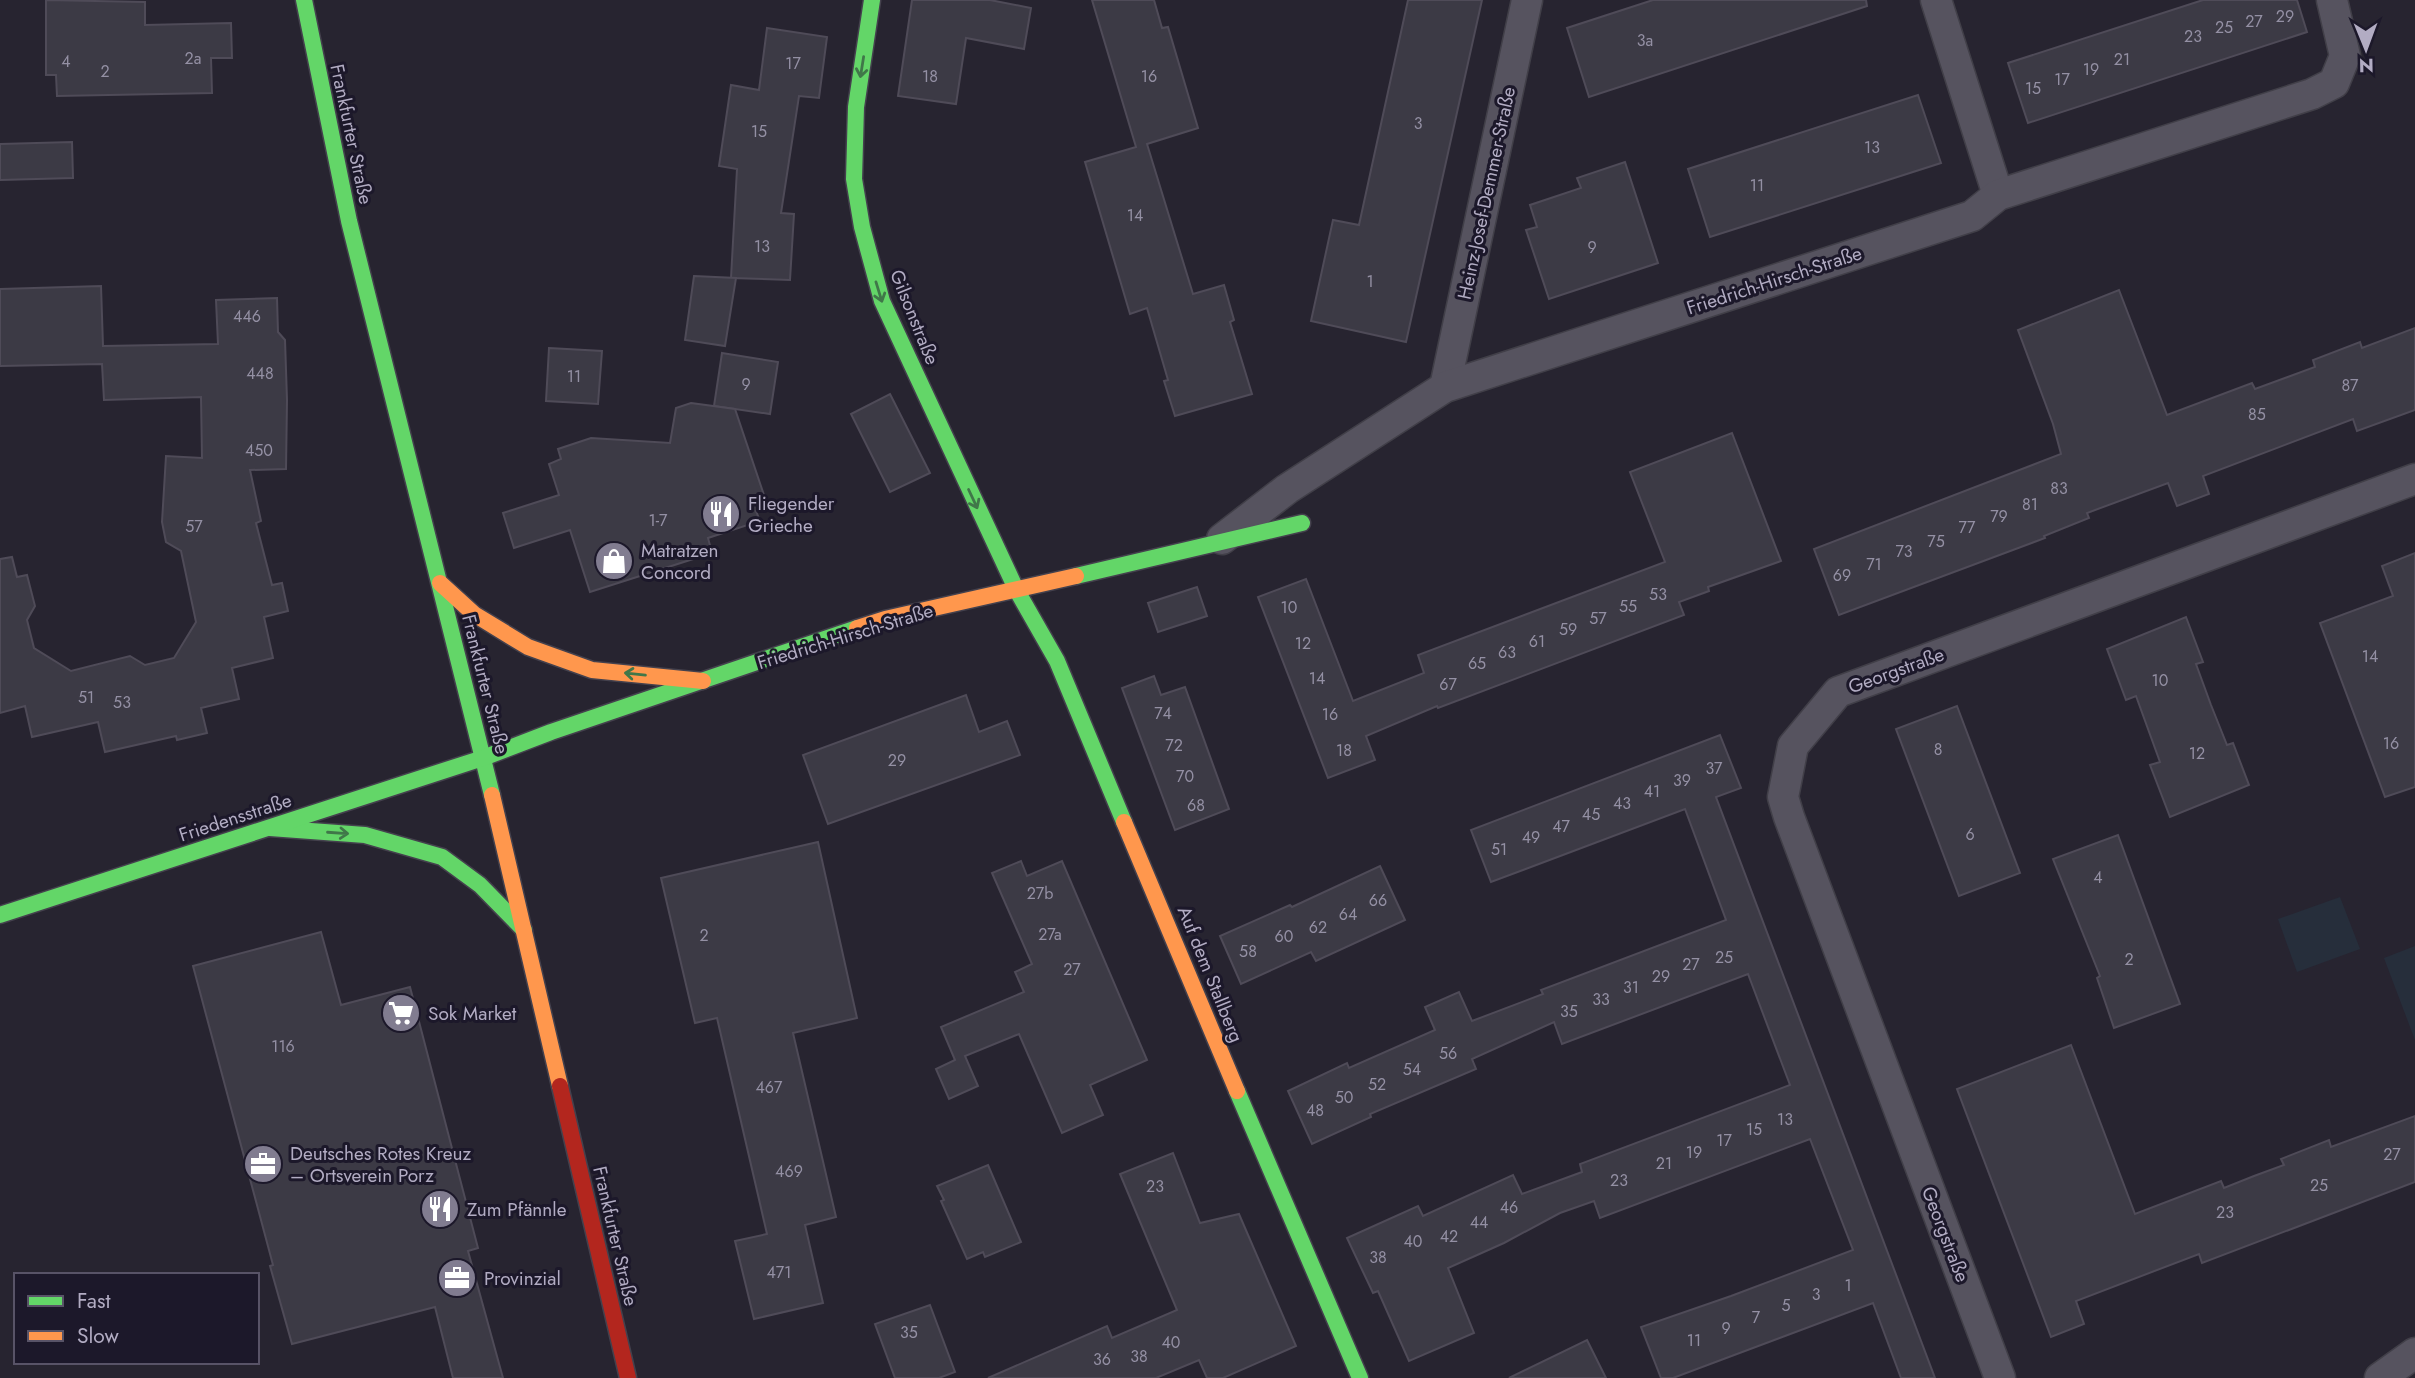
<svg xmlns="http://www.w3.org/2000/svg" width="2415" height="1378" viewBox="0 0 2415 1378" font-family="Jost,sans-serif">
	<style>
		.green { fill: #262e3b }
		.building { fill: #3c3a45; stroke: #4f4b58; stroke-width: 2 }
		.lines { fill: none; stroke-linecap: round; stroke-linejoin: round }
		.street-casing { stroke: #413f48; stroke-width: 33 }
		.fast-casing { stroke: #44414d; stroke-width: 19 }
		.slow-casing { stroke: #44414d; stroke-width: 19 }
		.jam-casing { stroke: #44414d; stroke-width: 19 }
		.street { stroke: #56535f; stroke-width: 30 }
		.fast { stroke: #63d668; stroke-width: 16 }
		.slow { stroke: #ff974d; stroke-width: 16 }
		.jam { stroke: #b3261e; stroke-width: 16 }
		.oneway { stroke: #407749 }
		.labels { text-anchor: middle; stroke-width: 6; stroke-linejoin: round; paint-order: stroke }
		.number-label { font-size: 16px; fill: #9490a4 }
		.street-label { font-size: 19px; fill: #b2acc3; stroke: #1c182a }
		.poi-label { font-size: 19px; fill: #b2acc3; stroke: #1c182a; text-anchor: start }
	</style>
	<rect width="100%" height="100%" fill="#272430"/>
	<!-- green -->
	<g class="green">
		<path d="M2340 897 2360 949 2297 972 2278 919Z"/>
		<path d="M2415 946V1040L2384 958Z"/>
	</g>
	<!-- building -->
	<g class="building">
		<path d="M46 0 145 2V25L231 23 232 58H211L212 93 57 96 56 75H46Z"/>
		<path d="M912 0H990L1031 8 1024 49 966 38 956 104 898 96Z"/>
		<path d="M1092 0H1154L1162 28 1168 27 1198 128 1147 144 1193 294 1224 285 1234 320 1230 322 1252 394 1175 416 1164 381 1168 380 1147 308 1130 314 1085 162 1136 147Z"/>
		<path d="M1408 0H1482L1406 342 1311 321 1333 220 1359 225Z"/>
		<path d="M1653 0H1866L1867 6 1589 97 1567 28Z"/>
		<path d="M2203 0H2297L2307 32 2028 123 2008 63Z"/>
		<path d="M767 28 827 37 819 98 799 96 781 213 794 214 790 280 731 278 737 169 719 166 731 85 759 90Z"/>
		<path d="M1918 95 1941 163 1710 237 1688 169Z"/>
		<path d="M72 142 73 178 0 180V144Z"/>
		<path d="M1625 162 1658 263 1549 299 1526 230 1537 227 1530 205 1581 188 1577 178Z"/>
		<path d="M694 276 736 278 725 346 685 340Z"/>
		<path d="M101 286 103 346 218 344 216 300 277 298 278 332 285 340 287 400 286 469 250 470 261 521 256 523 272 585 282 583 288 611 264 617 273 658 232 668 239 699 201 708 207 733 177 740 176 736 105 752 98 722 32 737 25 706 0 713V559L12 557 17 577 27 575 35 606 27 620 34 648 71 671 130 656 145 665 174 658 196 622 181 551 166 542 162 522 166 456 202 458 201 397 104 400 102 364 0 366V289Z"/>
		<path d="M2119 290 2167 415 2252 383 2255 389 2315 367 2313 360 2360 342 2362 348 2415 328V410L2357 431 2353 419 2203 476 2209 494 2177 506 2168 483 2087 513 2089 518 2044 536 2045 538 1839 615 1814 549 2061 454 2053 424 2018 330Z"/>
		<path d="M549 348 602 351 598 404 546 401Z"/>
		<path d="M722 353 778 362 770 414 714 406Z"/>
		<path d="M890 394 930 473 890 492 851 414Z"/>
		<path d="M691 403 735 409 768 507 756 511 760 521 708 538 712 553 590 592 570 530 514 548 503 513 559 495 549 464 561 459 558 449 591 438 670 443 676 408Z"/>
		<path d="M1732 433 1781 561 1708 587 1709 591 1679 602 1684 615 1438 708 1437 706 1366 736 1375 760 1328 778 1258 597 1306 579 1353 701 1424 673 1418 655 1665 562 1630 472Z"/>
		<path d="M2415 553V787L2385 797 2320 623 2393 596 2382 566Z"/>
		<path d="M1197 587 1207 616 1158 632 1148 603Z"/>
		<path d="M2186 617 2203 662 2196 664 2211 705 2227 745 2233 743 2249 785 2170 817 2150 765 2160 762 2136 696 2126 700 2107 649Z"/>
		<path d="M1154 676 1161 695 1185 687 1229 809 1175 830 1122 688Z"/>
		<path d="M966 695 979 732 1007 721 1020 755 828 824 803 755Z"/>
		<path d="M1957 706 2020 873 1959 896 1896 729Z"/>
		<path d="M1720 735 1741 788 1716 797 1935 1378H1901L1873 1303 1673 1378H1661L1641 1327 1731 1296 1853 1250 1810 1139 1600 1218 1594 1201 1560 1213 1504 1243 1448 1268 1474 1333 1409 1361 1378 1291 1373 1293 1347 1238 1418 1206 1423 1216 1513 1175 1522 1194 1582 1172 1580 1164 1790 1085 1748 974 1562 1044 1554 1022 1472 1059 1476 1069 1370 1114 1371 1117 1312 1144 1288 1091 1347 1063 1349 1068 1435 1030 1425 1007 1459 992 1472 1021 1543 994 1541 990 1726 920 1685 809 1491 882 1471 830Z"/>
		<path d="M2118 835 2180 1004 2114 1028 2097 978 2100 976 2053 859Z"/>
		<path d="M818 842 857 1018 793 1033 836 1217 805 1225 823 1303 754 1319 735 1241 767 1234 717 1018 695 1023 661 878Z"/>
		<path d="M1021 861 1027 876 1062 861 1147 1060 1090 1085 1103 1115 1062 1133 1019 1034 965 1056 978 1086 949 1099 936 1069 955 1060 941 1027 1024 992 1015 972 1032 964 992 873Z"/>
		<path d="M1380 866 1405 920 1316 961 1311 952 1241 984 1220 936 1290 905 1292 907Z"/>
		<path d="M321 932 341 1005 410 987 478 1248 468 1251 503 1378H453L435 1307 292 1344 270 1266 273 1265 193 966Z"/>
		<path d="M2071 1045 2135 1214 2221 1181 2224 1188 2254 1176 2284 1165 2281 1159 2329 1140 2331 1147 2415 1116V1182L2202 1263 2199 1254 2076 1301 2084 1324 2051 1337 1957 1089Z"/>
		<path d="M1173 1153 1200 1223 1239 1214 1296 1346 1223 1378H1207L1199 1360 1156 1378H988L1107 1326 1112 1338 1177 1310 1120 1174Z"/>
		<path d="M988 1165 1021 1242 985 1257 983 1252 967 1259 941 1201 944 1200 937 1186Z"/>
		<path d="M930 1305 955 1372 939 1378H895L875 1324Z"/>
		<path d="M1587 1340 1606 1378H1509Z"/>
	</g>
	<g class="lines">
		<defs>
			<g id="street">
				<path d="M1936 0 1998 195"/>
				<path d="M1445 387 1527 0"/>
				<path d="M1222 539 1287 489 1445 387 1972 216 1998 195 2312 94 2334 83 2345 56 2332 0"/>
				<path d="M2000 1378 1789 817 1783 797 1793 746 1838 692 2415 479"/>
				<path d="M2380 1378 2415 1353"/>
			</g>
			<g id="fast">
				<path d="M304 0 349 221 492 795"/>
				<path d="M872 0 856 107 854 179 862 227 882 301 1016 589 1057 661 1124 822"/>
				<path d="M1076 576 1302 523"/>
				<path d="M270 828 365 835 442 857 480 885 524 930"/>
				<path d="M0 915 483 758 551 732 857 628"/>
				<path d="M1237 1091 1360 1378"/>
			</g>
			<g id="slow">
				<path d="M440 583 474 614 528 647 592 670 703 681"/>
				<path d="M857 628 885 619 1076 576"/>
				<path d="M492 795 560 1086"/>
				<path d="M1124 822 1237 1091"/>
			</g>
			<path id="jam" d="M560 1086 628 1378"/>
		</defs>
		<!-- street casing -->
		<use href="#street" class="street-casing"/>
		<!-- fast casing -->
		<use href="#fast" class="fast-casing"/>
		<!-- slow casing -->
		<use href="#slow" class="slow-casing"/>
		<!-- jam casing -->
		<use href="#jam" class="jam-casing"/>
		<!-- street -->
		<use href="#street" class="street"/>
		<!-- fast -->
		<use href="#fast" class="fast"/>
		<!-- slow -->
		<use href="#slow" class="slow"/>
		<!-- jam -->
		<use href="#jam" class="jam"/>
	</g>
	<!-- one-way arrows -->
	<defs><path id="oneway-shaft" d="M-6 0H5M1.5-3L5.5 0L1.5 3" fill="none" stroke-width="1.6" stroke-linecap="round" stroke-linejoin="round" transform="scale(1.75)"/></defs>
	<g class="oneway">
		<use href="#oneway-shaft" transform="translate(862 67) rotate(99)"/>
		<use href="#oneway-shaft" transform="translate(879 292) rotate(73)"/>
		<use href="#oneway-shaft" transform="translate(973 499) rotate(65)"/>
		<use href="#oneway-shaft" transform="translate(635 674) rotate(-174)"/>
		<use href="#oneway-shaft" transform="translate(338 833) rotate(4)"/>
	</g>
	<!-- icons -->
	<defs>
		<symbol id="restaurant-disc" viewBox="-11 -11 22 22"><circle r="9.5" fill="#817c90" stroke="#1c182a"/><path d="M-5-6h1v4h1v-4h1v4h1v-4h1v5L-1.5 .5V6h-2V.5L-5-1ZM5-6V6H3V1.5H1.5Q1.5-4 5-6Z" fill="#fff"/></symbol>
		<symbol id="shop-disc" viewBox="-11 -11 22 22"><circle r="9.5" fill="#817c90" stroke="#1c182a"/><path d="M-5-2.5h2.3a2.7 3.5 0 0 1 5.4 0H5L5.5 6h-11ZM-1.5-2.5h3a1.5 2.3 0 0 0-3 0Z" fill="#fff"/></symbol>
		<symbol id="supermarket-disc" viewBox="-11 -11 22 22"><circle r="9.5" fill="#817c90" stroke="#1c182a"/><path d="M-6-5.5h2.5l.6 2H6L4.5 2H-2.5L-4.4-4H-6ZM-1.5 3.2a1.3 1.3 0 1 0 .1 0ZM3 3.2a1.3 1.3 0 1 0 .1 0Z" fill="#fff"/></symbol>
		<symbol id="office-disc" viewBox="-11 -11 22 22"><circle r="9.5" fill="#817c90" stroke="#1c182a"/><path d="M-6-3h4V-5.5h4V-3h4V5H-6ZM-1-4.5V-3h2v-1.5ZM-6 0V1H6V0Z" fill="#fff"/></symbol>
	</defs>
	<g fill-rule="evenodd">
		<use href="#restaurant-disc" x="699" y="492" width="44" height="44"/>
		<use href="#shop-disc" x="592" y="539" width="44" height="44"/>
		<use href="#supermarket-disc" x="379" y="991" width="44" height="44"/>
		<use href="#office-disc" x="241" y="1142" width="44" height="44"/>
		<use href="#restaurant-disc" x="418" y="1187" width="44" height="44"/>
		<use href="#office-disc" x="435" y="1256" width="44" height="44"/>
	</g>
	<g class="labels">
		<!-- number labels -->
		<g class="number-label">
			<text x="2285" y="22">29</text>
			<text x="2254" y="27">27</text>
			<text x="2224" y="33">25</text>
			<text x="2193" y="42">23</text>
			<text x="1645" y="46">3a</text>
			<text x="193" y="64">2a</text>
			<text x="2122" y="65">21</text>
			<text x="66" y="67">4</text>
			<text x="793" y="69">17</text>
			<text x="2091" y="75">19</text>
			<text x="105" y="77">2</text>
			<text x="930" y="82">18</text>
			<text x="1149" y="82">16</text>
			<text x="2062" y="85">17</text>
			<text x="2033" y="94">15</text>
			<text x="1418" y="129">3</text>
			<text x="759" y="137">15</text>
			<text x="1872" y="153">13</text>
			<text x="1757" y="191">11</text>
			<text x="1135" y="221">14</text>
			<text x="762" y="252">13</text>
			<text x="1592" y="253">9</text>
			<text x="1370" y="287">1</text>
			<text x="247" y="322">446</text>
			<text x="260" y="379">448</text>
			<text x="574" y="382">11</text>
			<text x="746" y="390">9</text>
			<text x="2350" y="391">87</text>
			<text x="2257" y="420">85</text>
			<text x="259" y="456">450</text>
			<text x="2059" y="494">83</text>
			<text x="2030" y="510">81</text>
			<text x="1999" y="522">79</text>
			<text x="658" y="526">1-7</text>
			<text x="194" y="532">57</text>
			<text x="1967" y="533">77</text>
			<text x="1936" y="547">75</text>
			<text x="1904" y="557">73</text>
			<text x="1874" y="570">71</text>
			<text x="1842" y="581">69</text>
			<text x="1658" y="600">53</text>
			<text x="1628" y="612">55</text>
			<text x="1289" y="613">10</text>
			<text x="1598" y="624">57</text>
			<text x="1568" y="635">59</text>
			<text x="1537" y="647">61</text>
			<text x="1303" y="649">12</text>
			<text x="1507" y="658">63</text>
			<text x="2370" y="662">14</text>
			<text x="1477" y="669">65</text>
			<text x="1317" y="684">14</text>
			<text x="2160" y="686">10</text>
			<text x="1448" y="690">67</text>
			<text x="86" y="703">51</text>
			<text x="122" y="708">53</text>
			<text x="1163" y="719">74</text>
			<text x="1330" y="720">16</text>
			<text x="2391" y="749">16</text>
			<text x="1174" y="751">72</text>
			<text x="1938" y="755">8</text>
			<text x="1344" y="756">18</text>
			<text x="2197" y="759">12</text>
			<text x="897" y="766">29</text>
			<text x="1714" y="774">37</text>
			<text x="1185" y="782">70</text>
			<text x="1682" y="786">39</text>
			<text x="1652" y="797">41</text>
			<text x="1622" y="809">43</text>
			<text x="1196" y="811">68</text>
			<text x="1591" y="820">45</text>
			<text x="1561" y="832">47</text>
			<text x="1970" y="840">6</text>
			<text x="1531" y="843">49</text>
			<text x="1499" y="855">51</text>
			<text x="2098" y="883">4</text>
			<text x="1040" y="899">27b</text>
			<text x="1378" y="906">66</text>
			<text x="1348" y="920">64</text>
			<text x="1318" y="933">62</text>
			<text x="1050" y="940">27a</text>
			<text x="704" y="941">2</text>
			<text x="1284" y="942">60</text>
			<text x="1248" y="957">58</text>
			<text x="1724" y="963">25</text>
			<text x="2129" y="965">2</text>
			<text x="1691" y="970">27</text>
			<text x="1072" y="975">27</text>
			<text x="1661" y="982">29</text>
			<text x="1631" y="993">31</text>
			<text x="1601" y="1005">33</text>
			<text x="1569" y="1017">35</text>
			<text x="283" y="1052">116</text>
			<text x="1448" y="1059">56</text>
			<text x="1412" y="1075">54</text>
			<text x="1377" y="1090">52</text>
			<text x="769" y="1093">467</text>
			<text x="1344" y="1103">50</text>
			<text x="1315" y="1116">48</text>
			<text x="1785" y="1125">13</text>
			<text x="1754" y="1135">15</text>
			<text x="1724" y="1146">17</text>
			<text x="1694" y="1158">19</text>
			<text x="2392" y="1160">27</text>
			<text x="1664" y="1169">21</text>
			<text x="789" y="1177">469</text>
			<text x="1619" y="1186">23</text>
			<text x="2319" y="1191">25</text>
			<text x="1155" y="1192">23</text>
			<text x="1509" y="1213">46</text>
			<text x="2225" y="1218">23</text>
			<text x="1479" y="1228">44</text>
			<text x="1449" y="1242">42</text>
			<text x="1413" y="1247">40</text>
			<text x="1378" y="1263">38</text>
			<text x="779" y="1278">471</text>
			<text x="1848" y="1291">1</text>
			<text x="1816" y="1300">3</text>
			<text x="1786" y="1311">5</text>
			<text x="1756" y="1323">7</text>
			<text x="1726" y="1334">9</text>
			<text x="909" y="1338">35</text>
			<text x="1694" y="1346">11</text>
			<text x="1171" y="1348">40</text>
			<text x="1139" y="1362">38</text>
			<text x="1102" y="1365">36</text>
		</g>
		<!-- street labels -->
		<g class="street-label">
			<text transform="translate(352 134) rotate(78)" y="7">Frankfurter Straße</text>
			<text transform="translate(1486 193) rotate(-78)" y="7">Heinz-Josef-Demmer-Straße</text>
			<text transform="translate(1774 280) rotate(-18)" y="7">Friedrich-Hirsch-Straße</text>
			<text transform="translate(915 317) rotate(68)" y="7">Gilsonstraße</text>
			<text transform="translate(845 636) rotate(-17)" y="7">Friedrich-Hirsch-Straße</text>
			<text transform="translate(1896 670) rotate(-20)" y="7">Georgstraße</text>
			<text transform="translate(486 684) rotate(76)" y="7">Frankfurter Straße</text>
			<text transform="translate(235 817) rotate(-18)" y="7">Friedensstraße</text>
			<text transform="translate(1211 974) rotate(68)" y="7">Auf dem Stallberg</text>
			<text transform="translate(1946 1234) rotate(69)" y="7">Georgstraße</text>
			<text transform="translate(616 1236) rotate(77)" y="7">Frankfurter Straße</text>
		</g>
		<!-- poi labels -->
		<g class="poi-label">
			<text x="748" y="510">Fliegender<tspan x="748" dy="22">Grieche</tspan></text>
			<text x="641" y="557">Matratzen<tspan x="641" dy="22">Concord</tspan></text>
			<text x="428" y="1020">Sok Market</text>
			<text x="290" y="1160">Deutsches Rotes Kreuz<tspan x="290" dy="22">– Ortsverein Porz</tspan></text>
			<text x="467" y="1216">Zum Pfännle</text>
			<text x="484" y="1285">Provinzial</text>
		</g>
	</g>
	<!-- legend -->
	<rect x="14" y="1273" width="245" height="91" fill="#1c182a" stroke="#585367" stroke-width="2"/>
	<rect x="28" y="1296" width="35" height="10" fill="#63d668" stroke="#585367" stroke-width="2"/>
	<text x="77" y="1308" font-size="21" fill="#b2acc3">Fast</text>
	<rect x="28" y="1331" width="35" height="10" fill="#ff974d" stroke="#585367" stroke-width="2"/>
	<text x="77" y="1343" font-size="21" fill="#b2acc3">Slow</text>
	<!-- north arrow -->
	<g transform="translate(2366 49) rotate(179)" stroke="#1c182a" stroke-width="5" paint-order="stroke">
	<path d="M0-5L12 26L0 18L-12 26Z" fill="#b2acc3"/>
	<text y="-10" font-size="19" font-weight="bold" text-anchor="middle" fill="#b2acc3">N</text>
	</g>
</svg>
